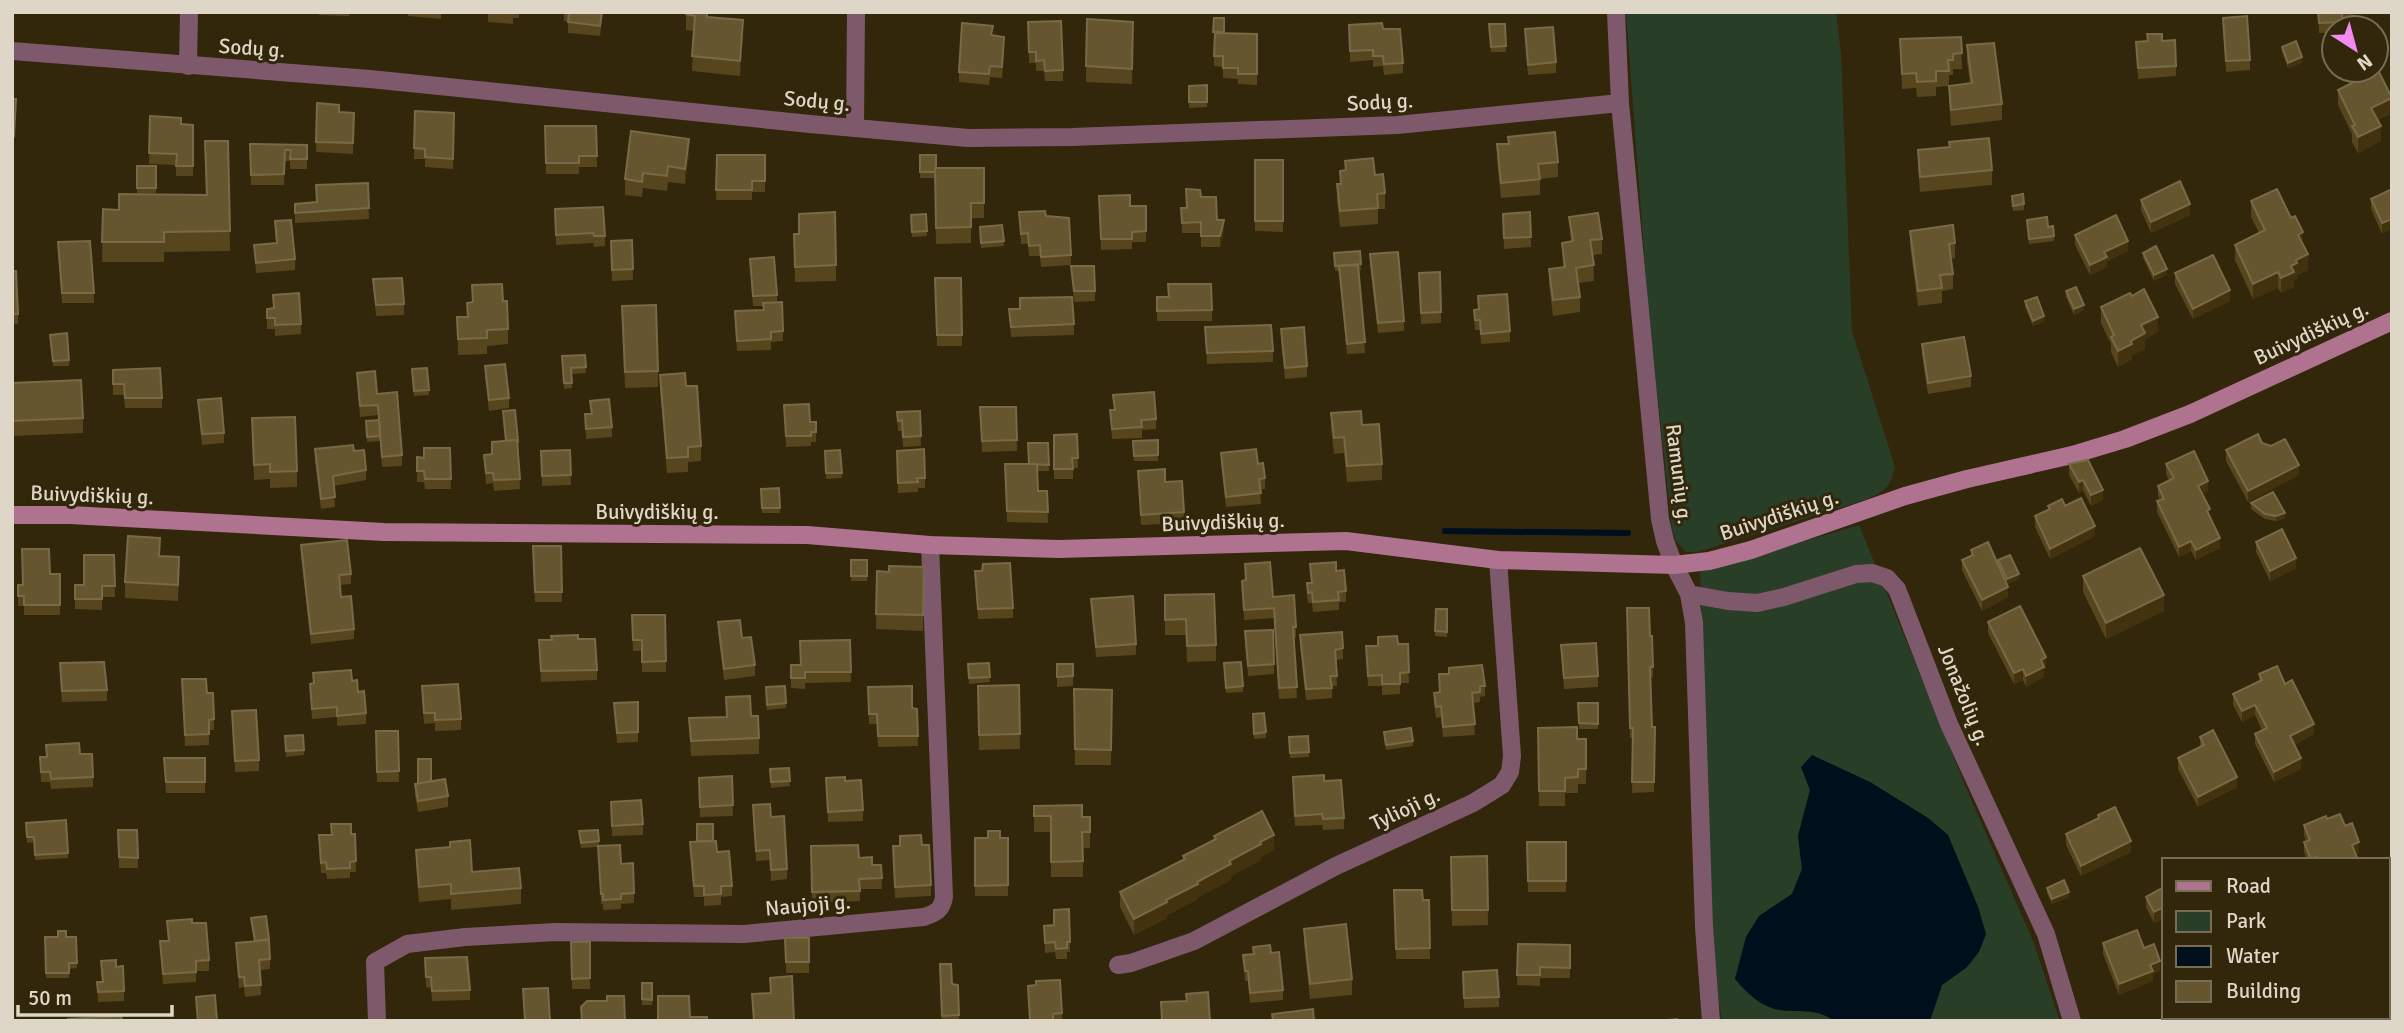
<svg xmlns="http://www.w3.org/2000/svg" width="2404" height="1033" viewBox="0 0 2404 1033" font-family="Signika,sans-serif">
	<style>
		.green { fill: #293e27 }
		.water { fill: #000f1c }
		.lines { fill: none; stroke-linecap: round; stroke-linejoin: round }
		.stream { stroke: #000f1c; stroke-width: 6 }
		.minor { stroke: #7e596b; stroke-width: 18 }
		.secondary { stroke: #af7390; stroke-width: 18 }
		.wall { fill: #57461d }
		.shaded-wall { fill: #42330e }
		.building { fill: #66562f; stroke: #786a47; stroke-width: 2 }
		.labels { text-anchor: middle; stroke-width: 6; stroke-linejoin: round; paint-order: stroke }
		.street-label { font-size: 21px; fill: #ded7c7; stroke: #32260b }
	</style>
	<rect width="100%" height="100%" fill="#32260b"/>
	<!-- green -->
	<g class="green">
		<path d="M1626 12H1836L1841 54 1852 331 1895 467C1890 488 1885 491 1865 500L1697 552H1686L1676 541 1672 530 1648 305Z"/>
		<path d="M1859 525 1970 797 2033 941 2060 1021H1930L1942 985 1967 967 1986 934 1978 907 1948 835 1928 818 1870 782 1801 767 1810 790 1798 836 1802 869 1792 894 1759 916 1746 937 1735 979 1773 1009 1823 1013 1834 1021H1722L1718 996 1712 924 1700 572Z"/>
	</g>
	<!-- water -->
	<path class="water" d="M1812 755 1870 782 1928 818 1948 835 1978 907 1986 934 1979 952 1967 967 1942 985 1930 1021H1834C1815 1006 1796 1014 1775 1009 1759 1005 1745 991 1735 979L1746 937 1759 916 1792 894 1802 869 1798 836 1810 790 1801 767Z"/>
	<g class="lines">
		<!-- stream -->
		<path class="stream" d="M1445 531 1628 533"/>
		<!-- minor -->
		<g class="minor">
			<path d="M1616 12 1620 103 1660 519 1665 541 1674 565 1689 594 1694 623 1704 927 1711 1021"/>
			<path d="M12 51 370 79 810 124 968 138 1072 137 1397 125 1620 103"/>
			<path d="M188 66 189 12"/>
			<path d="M855 127 856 12"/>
			<path d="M1689 594 1728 601 1757 603 1784 597 1856 574 1872 573 1887 578 1897 589 1949 724 2046 934 2072 1021"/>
			<path d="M1118 965 1131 963 1194 941 1336 866 1473 803 1502 785 1510 772 1512 756 1498 560"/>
			<path d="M377 1021 375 962 407 944 465 937 556 932 744 934 924 917C936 913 942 910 944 897L930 545"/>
		</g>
		<!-- secondary -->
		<path class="secondary" d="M12 515H70L384 532 807 535 930 545 1059 549 1346 541 1498 560 1674 565 1709 561 1751 550 1905 496 1967 479 2072 455 2125 439 2190 414 2392 321"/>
	</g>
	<!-- wall -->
	<g class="wall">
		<path d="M319 12H349V16L319 15Z"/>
		<path d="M408 12H441V19L408 16Z"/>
		<path d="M488 12H519V18H513V24L488 22Z"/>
		<path d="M564 12H603L600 36 568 33V22L564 21Z"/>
		<path d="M686 12 708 17 743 35 740 76 692 71 694 31 686 30Z"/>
		<rect x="1015" y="12" width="19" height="1"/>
		<path d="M2318 12H2353V18L2342 19V28H2334V33H2319Z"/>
		<path d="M1214 18H1224V34H1257V85L1238 84V79L1223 78V67L1214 66Z"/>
		<path d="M2223 18 2250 60V70L2226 72Z"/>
		<path d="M1087 19 1133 22 1132 84 1086 82Z"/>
		<path d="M1028 22 1063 70V81H1045L1044 71H1036V63H1029Z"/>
		<path d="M1489 24H1505L1506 52H1491Z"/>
		<path d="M1349 25 1403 63V73L1384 75 1383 66 1373 67V60L1350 62Z"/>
		<path d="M1525 29 1556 62V73L1528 75Z"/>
		<path d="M993 36 1004 47 1002 78 990 77 989 85 959 82V72Z"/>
		<path d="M1961 37 1962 69H1953V75H1949V86L1936 87V96L1917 97 1916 88 1902 89 1900 39Z"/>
		<path d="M2162 41 2176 66V76L2138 79 2136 42Z"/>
		<path d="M1967 45 2002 104V120L1951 126 1949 102V86L1970 84 1967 61Z"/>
		<path d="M2282 47 2302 63 2288 68 2282 52Z"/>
		<path d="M2349 78H2363L2392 113 2378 120 2381 141 2358 153 2352 142V134L2338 105V90L2349 85Z"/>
		<path d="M1207 85V107L1189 108V86Z"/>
		<path d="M317 103 339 112 354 113 353 154 316 152Z"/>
		<path d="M415 111 454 113 453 169 425 167V159H414Z"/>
		<path d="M150 116 181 124 193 125V176H176V165L149 164Z"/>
		<path d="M545 126H596L597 167H579V174H546Z"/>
		<path d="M1508 137 1558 162V177L1540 179V195L1501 198 1497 160V144H1508Z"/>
		<path d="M205 141H228L230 251 164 252V262H102L103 209 119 210 206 195Z"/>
		<path d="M250 144 307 145V169H290V161H285L284 185H251Z"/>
		<path d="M1949 147 1992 170V185L1920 192 1918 165V150Z"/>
		<path d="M689 154 685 184 668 182 667 191 643 188 642 197 625 195V179Z"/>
		<path d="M717 155H765V192H752V200H716Z"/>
		<path d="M920 155 936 168H984V218H971V243L936 244 935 178H920Z"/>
		<path d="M1255 160H1283V232L1255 231Z"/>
		<path d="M1345 161 1375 175 1385 193V209H1378V224L1340 227 1337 200V184H1340V171H1345Z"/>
		<rect x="137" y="166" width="19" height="27"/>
		<path d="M368 183 369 219 295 223V204L316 202V185Z"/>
		<path d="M1186 189 1201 197 1224 231 1220 247H1201V233H1182L1181 208H1186Z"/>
		<path d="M2392 189 2382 234 2371 209V199Z"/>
		<path d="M1099 196 1130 206H1146V242H1132V249L1101 250Z"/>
		<path d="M2012 196 2024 204V210L2013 211Z"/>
		<path d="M2141 200 2190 215 2151 233 2141 210Z"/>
		<path d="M2251 201 2303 245 2308 270 2297 275V278L2294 280V287L2281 293 2278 288 2253 299 2235 260V245L2259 233 2251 217Z"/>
		<path d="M555 209 605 236V246L594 247 593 243 556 245Z"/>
		<path d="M1019 212 1069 218 1071 265 1041 267 1040 256H1029L1028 244H1021Z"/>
		<path d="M1530 212 1531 247 1504 249 1503 214Z"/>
		<path d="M926 214 927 236 912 237 911 215Z"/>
		<path d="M1569 217 1602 239V254L1593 255 1594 281 1578 283 1580 297V312L1553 316 1549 284V269L1563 267 1562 243 1571 242Z"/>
		<path d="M2027 220 2054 236V241L2029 244Z"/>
		<path d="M275 221 295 259V270L256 273 254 245 276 243Z"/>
		<path d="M1002 225 1004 246 981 248 980 227Z"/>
		<path d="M1910 231 1955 243V258L1951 259 1953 274V289L1942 291V303L1918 306 1910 246Z"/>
		<path d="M794 234H799L836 265V281L795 282Z"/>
		<path d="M2075 235 2128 251 2107 261V267L2090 275 2075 245Z"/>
		<path d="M632 240 633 280 612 281 611 241Z"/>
		<path d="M58 242 94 293V303H62Z"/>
		<path d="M1360 251 1361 270H1359L1365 353 1347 354 1339 271H1335L1334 253Z"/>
		<path d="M2143 253 2167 274 2154 281 2143 258Z"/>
		<path d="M1370 254 1404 321V331L1378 333 1370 265Z"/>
		<path d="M750 259 777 295V302L783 331V341L771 342V350L737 351 735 311 763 310V306H753Z"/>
		<path d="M1071 266 1095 291V301L1074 302Z"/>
		<path d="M12 271 18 314V324H12Z"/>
		<path d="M2175 273 2230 301 2193 319 2175 284Z"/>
		<path d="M935 278H961L962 346H937Z"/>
		<path d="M373 279 404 304V315L376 316Z"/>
		<path d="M1419 284 1441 312V323L1421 324Z"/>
		<path d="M472 285 503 301 508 329V344L487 346V354L458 355 457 317H467V303L472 302Z"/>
		<path d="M2066 291 2084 310 2074 315 2066 297Z"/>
		<path d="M273 295 301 324V334L275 336V329H267V309L273 308Z"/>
		<path d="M1478 296 1510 331V342L1481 344 1480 330H1475L1474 320V310L1478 309Z"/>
		<path d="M1157 297H1168L1212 310V321H1157Z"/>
		<path d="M1020 298 1074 324V335L1011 337 1009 309H1020Z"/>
		<path d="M2025 301 2044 322 2033 326 2025 307Z"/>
		<path d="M622 306 658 371V387L625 388Z"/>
		<path d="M2101 307 2158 332 2145 339V349L2132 355V359L2118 367 2111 352V344L2101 323Z"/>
		<path d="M1205 327 1273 351V362L1207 364Z"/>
		<path d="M1281 329 1307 366V377L1285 379 1281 339Z"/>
		<path d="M50 335 69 360V366H53Z"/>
		<path d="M1922 344 1971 376V387L1928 394 1922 355Z"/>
		<path d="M585 355 586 373 572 374V388L564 389 562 361Z"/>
		<path d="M485 366 509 398V408L489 411 485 377Z"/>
		<path d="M427 368 429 395 414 396 412 369Z"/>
		<path d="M113 370 162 398V408H125L124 395H113Z"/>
		<path d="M357 373 377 394 402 455V466L382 467 380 441 367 442 366 426 378 420V415L360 417Z"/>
		<path d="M660 375 686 386 701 446V461L688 462V472L667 473 660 390Z"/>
		<path d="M12 383 83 418V433L12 436Z"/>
		<path d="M1113 395 1156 419V429L1142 430V438L1112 439 1110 410H1114Z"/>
		<path d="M198 400 224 433V443L202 445Z"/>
		<path d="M590 401 612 427V437L586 439 585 414H591Z"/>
		<path d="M784 405 810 422 816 432V442H811V446L786 447Z"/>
		<path d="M980 407H1016L1017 451 982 452Z"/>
		<path d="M503 411 518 446 520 489 494 491 493 483 486 484 484 455 492 454 506 441Z"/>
		<path d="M920 411 921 446 903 447 902 431H898L897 412Z"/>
		<path d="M1331 413 1362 425 1382 464V480L1347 482 1344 453 1334 454 1331 428Z"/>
		<path d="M252 418 297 471V487L270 488V479L254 480Z"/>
		<path d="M1077 434 1078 468H1073V479H1054V435Z"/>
		<path d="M1158 440V461H1134L1133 441Z"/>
		<path d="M1048 443 1049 471H1038V491H1047L1048 523 1007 522 1005 464H1029Z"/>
		<path d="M450 448 451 489H425L424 482H417V457L424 458Z"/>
		<path d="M315 449 354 451 366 470V480L334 486 335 507 321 509 315 460Z"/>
		<path d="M570 450 571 485 542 486 541 451Z"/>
		<path d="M840 450 842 478 826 479 825 451Z"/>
		<path d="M2226 450 2299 475 2248 502 2226 461Z"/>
		<path d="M897 451 925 478V488H918V492L898 493Z"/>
		<path d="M1221 453 1265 478V489H1260L1261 504 1226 507 1221 463Z"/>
		<path d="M2069 464 2103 500 2091 506 2083 490 2079 493 2069 475Z"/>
		<path d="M2166 464 2208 491 2202 494 2220 548 2196 560 2191 551 2179 557 2157 512V501L2160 500 2158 496V486L2169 480 2166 474Z"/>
		<path d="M1138 471 1165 482 1184 512V523L1141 525Z"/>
		<path d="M779 488 780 513H762L761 489Z"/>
		<path d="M2251 503 2285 518 2276 521 2265 519 2251 509Z"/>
		<path d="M2048 506H2065L2095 536 2050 559 2035 527V516L2048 509Z"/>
		<path d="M2256 542 2296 568 2270 581 2256 552Z"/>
		<path d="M301 545 351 574V584L340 585 341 597 354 629V639L311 644 301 556Z"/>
		<path d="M533 546H561L562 602H535Z"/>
		<path d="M1971 550 2008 597 1982 611 1962 570V560L1971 556Z"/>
		<path d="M114 555 115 597H102V610L75 609V585H84Z"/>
		<path d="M160 556 179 573 178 601 125 598V582Z"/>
		<rect x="851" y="560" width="16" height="21"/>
		<path d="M1998 560 2019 579 2007 584 1998 565Z"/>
		<path d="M1245 564 1273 597 1296 627V637L1294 638 1297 698 1279 699 1274 618 1244 620 1242 581 1245 580Z"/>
		<path d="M1310 564 1336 571 1346 591V602H1339V610L1313 612 1312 603H1308L1307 594V583H1311Z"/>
		<path d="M924 567 923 631 876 629 877 571 889 572Z"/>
		<path d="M975 571 1013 608V618L978 619Z"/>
		<path d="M50 574H60V615H24V606H18V585H23Z"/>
		<path d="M2083 576 2164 611 2106 639 2083 592Z"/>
		<path d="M1165 595 1216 645V661L1187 662 1186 635H1165Z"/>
		<path d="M1091 599 1136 644V655L1096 657Z"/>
		<path d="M1627 608 1650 636H1652L1653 677 1650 678 1652 727H1655L1654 792 1632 793 1633 738H1630Z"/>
		<path d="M1447 609V637L1435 636V631Z"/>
		<path d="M632 615H665L666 672H642V651H633Z"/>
		<path d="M718 622 742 638 755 665V676L724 680 718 632Z"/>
		<path d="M1988 622 2046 668 2044 669V677L2026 687 2023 680 2014 684 1988 633Z"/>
		<path d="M1245 631 1274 664V674L1248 676Z"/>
		<path d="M1300 635 1343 648V659L1336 660 1337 686H1332V698L1306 700 1300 645Z"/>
		<path d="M578 639 597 670V680L541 682 539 640Z"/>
		<path d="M850 640 851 682 805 683V689L791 688V665H800Z"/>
		<path d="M1408 644 1409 683H1400V694L1382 695V686H1368L1366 646Z"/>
		<path d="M1561 645 1598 676V687L1564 689Z"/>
		<path d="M989 663 990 682 969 684 968 664Z"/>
		<path d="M1224 663 1243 686V692L1226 693Z"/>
		<path d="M1057 664H1073V686L1057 687Z"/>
		<path d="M313 673 352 681 366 713V724L337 726V717L312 719 310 684 313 683Z"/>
		<path d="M60 674 107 690V701L62 702Z"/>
		<path d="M1439 674 1485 686V696L1480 697V702L1473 703 1475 735 1443 737 1441 717 1436 718 1434 703V693L1439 692Z"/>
		<path d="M2259 674 2285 684 2314 734 2294 745 2301 769 2274 782 2255 744V734L2262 730 2255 715 2242 722 2233 705V694L2259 681Z"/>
		<path d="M182 679 207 693 214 719V730H209V745L185 746Z"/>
		<path d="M1019 685 1020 749 979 750 978 686Z"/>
		<path d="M422 686 461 719V730L435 731V723L424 724Z"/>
		<path d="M785 686 786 708 767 710 766 693Z"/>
		<path d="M868 687 912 708 917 709 918 746 878 747 877 724H869Z"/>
		<path d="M1074 689 1112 690 1111 765H1075Z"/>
		<path d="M726 697 751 716 759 738V754L691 756 689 718 726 717Z"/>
		<path d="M638 702V742L617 743 614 703Z"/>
		<path d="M1578 703H1598V729H1579Z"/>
		<path d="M232 711 259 760V771L235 772Z"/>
		<path d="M1253 719 1266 732V738L1254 739Z"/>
		<path d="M1538 728 1577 739H1586V784H1578V793H1565V806H1539Z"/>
		<path d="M376 731H398L399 782H377Z"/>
		<path d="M1384 732 1413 741V746L1386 750Z"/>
		<path d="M303 735 304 755 286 757 285 736Z"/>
		<path d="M1308 736 1309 757 1290 758 1289 737Z"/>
		<path d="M2200 737 2237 787 2198 807 2178 769V758L2200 747Z"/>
		<path d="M46 745 80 754 93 777V787L51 789 50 782H41L40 757H46Z"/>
		<path d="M164 758H205V793H166Z"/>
		<path d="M789 768 790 786 771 788 770 769Z"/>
		<path d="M732 776 733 816 700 817 699 778Z"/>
		<path d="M1293 777 1324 781 1344 818V829L1323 830 1322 825 1295 826Z"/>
		<path d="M826 778 845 781 863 810V821L828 822Z"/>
		<path d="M431 782 448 796V807L418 812 415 795V784Z"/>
		<path d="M611 802 643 824V835L612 836Z"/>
		<path d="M753 805 771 817 787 869V879L771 881 770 860 756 861Z"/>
		<path d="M1034 806 1082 817 1090 832V848H1083V877H1051V832H1034Z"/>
		<path d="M2098 815 2131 852 2081 876 2066 845V834L2098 819Z"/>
		<path d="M2327 819 2345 826 2359 853 2356 854 2358 860H2307L2304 852V842L2306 841 2304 835V825Z"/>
		<path d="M66 820 68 858 35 860 34 842 27 843 26 823Z"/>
		<path d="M118 830H137L138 868H119Z"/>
		<path d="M598 830 599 846 621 864 634 893V903L621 904V909L603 910V904H601L598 847 581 848 579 831Z"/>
		<path d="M351 834H355L356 872H350V878L327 879 326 873H321L319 846Z"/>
		<path d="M1214 836 1274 850 1261 857V860L1231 876V880L1198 897V899L1167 915V918L1134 935 1120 907V892L1183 860V856L1214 840Z"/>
		<rect x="975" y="838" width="33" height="58"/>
		<path d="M713 841 732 886V896L721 897V905L704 906V897H694L690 842Z"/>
		<path d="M1527 842H1566V892H1528Z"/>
		<path d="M922 845 931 885V896L895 898 893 856Z"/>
		<path d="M811 846 859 858 872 865H881L882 889H860V901L812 903Z"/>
		<path d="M416 850 472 872 521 888V904L451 910V899L419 902 416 865Z"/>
		<path d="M1487 856 1488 925 1452 926 1451 857Z"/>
		<path d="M2164 887V928V918L2154 923 2146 907V897Z"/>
		<path d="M2047 888 2069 897 2052 904 2047 893Z"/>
		<path d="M1394 890 1423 900H1429L1430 959H1396Z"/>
		<path d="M1069 909 1070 952H1067V959H1056L1055 952 1045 953 1044 926 1054 925Z"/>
		<path d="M251 918 270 959V969L260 970 261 995 245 997 244 987 239 988 236 943 254 941Z"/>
		<path d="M167 921 192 923 209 960V971H196V982L163 984 160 941H168Z"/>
		<path d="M1304 929 1352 979V995L1310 999 1304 944Z"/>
		<path d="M45 937H76L77 968 69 969V978H46Z"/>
		<path d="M785 938H809V973H786Z"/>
		<path d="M571 942H590V989H572Z"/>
		<path d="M2103 943 2144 948 2160 971 2153 974V981L2119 995 2103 954Z"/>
		<path d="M1518 944 1570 945V978H1540V986L1517 985Z"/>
		<path d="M1253 947 1271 953 1283 990V1000L1250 1003 1248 981H1245L1243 955H1253Z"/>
		<path d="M425 958 470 990V1000L432 1001 431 988 426 987Z"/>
		<path d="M101 961 116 967 124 991V1001L98 1002 97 982H102Z"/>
		<path d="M1463 972 1499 997V1007L1464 1008Z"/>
		<path d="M940 974 952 984 958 985 959 1021H942Z"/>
		<rect x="642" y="983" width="10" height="22"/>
		<path d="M1028 986 1062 1013V1021H1030Z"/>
	</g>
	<!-- shaded-wall -->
	<g class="shaded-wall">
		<path d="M743 20V35L740 76V61Z"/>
		<path d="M2302 57V63L2288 68V63Z"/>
		<path d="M2392 98V113L2371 123V108Z"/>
		<path d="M2381 126V141L2358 153V137Z"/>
		<path d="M689 139V154L685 184V169Z"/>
		<path d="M2190 204V215L2151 233V222Z"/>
		<path d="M2392 219V229L2382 234V223Z"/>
		<path d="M1224 220V231L1220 247V236Z"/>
		<path d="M2303 232V248L2298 235Z"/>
		<path d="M2128 241V251L2107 261V267L2090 275V265L2104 252Z"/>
		<path d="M2308 254V270L2297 275V278L2294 280V287L2281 293V278L2296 260Z"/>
		<path d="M2167 269V274L2154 281V275Z"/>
		<path d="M2278 272V288L2253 299V284Z"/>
		<path d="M2230 290V301L2193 319V309Z"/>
		<path d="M2084 305V310L2074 315V309Z"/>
		<path d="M2044 316V322L2033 326V321Z"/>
		<path d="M2158 317V332L2145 339V349L2132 355V359L2118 367V351L2131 341 2141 325Z"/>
		<path d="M2299 465V475L2248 502V491Z"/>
		<path d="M2083 480V490L2079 493V482Z"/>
		<path d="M2208 481V491L2198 496V486Z"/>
		<path d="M2103 490V500L2091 506V495Z"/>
		<path d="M2285 513V518L2276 521V516Z"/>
		<path d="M2095 526V536L2050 559V549Z"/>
		<path d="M2220 538V548L2196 560V550Z"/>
		<path d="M2191 541V551L2179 557V547Z"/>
		<path d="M2296 558V568L2270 581V571Z"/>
		<path d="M2019 574V579L2007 584V579Z"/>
		<path d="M2008 587V597L1982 611V600Z"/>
		<path d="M2164 595V611L2106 639V623Z"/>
		<path d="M2046 657V668L2044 669V677L2026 687V676L2041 660Z"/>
		<path d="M2023 669V680L2014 684V673Z"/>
		<path d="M2255 705V715L2242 722V711Z"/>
		<path d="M2314 724V734L2290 747V736Z"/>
		<path d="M2301 758V769L2274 782V772Z"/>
		<path d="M2237 777V787L2198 807V797Z"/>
		<path d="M1274 835V850L1261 857V860L1231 876V880L1198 897V899L1167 915V918L1134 935V919L1260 842Z"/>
		<path d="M2131 841V852L2081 876V866Z"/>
		<path d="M2359 842V853L2352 855V845Z"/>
		<path d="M2069 892V897L2052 904V899Z"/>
		<path d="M2164 907V918L2154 923V912Z"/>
		<path d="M2160 961V971L2153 974V981L2119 995V984L2150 965Z"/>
	</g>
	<!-- building -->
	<g class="building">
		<path d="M569 12H602L600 26 568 22Z"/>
		<path d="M686 12H707V17L743 20 740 61 692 56 695 16 686 14Z"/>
		<path d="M2318 12H2342V22L2319 23Z"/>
		<path d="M2247 16 2250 60 2226 61 2223 18Z"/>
		<path d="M1214 18H1224V32H1213Z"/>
		<path d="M1087 19 1133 22 1132 69 1086 66Z"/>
		<path d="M1061 21 1063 70 1045 71 1044 60 1036 61V52H1029L1028 22Z"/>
		<path d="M962 23 993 26 991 35 1004 37 1002 67 990 66 989 74 959 72Z"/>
		<path d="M1382 23 1383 29H1400L1403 63 1384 64 1383 56H1373V50L1350 51 1349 25Z"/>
		<path d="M1489 24H1505L1506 46 1491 47Z"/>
		<path d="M1553 27 1556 62 1528 65 1525 29Z"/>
		<path d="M1215 33 1257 34V74H1238V68H1223V56H1214Z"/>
		<path d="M2147 34H2162V41L2175 40 2176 66 2138 68 2136 42 2148 41Z"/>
		<path d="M1961 37 1962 53 1953 54V60H1948L1949 71H1936V81L1917 82 1916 73 1902 74 1900 39Z"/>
		<path d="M2296 41 2302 57 2288 63 2282 47Z"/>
		<path d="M1994 43 2002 104 1951 110 1949 86 1972 83 1967 45Z"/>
		<path d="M2378 70 2392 98 2371 108 2381 126 2358 137 2352 126 2355 125 2338 90 2352 83 2349 78 2360 72 2363 78Z"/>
		<path d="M1207 85V102H1189V86Z"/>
		<path d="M12 99H16L14 136 12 135Z"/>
		<path d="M317 103 339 105V112L354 113 353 143 316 142Z"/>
		<path d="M415 111 454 113 453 159 425 157V149L414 148Z"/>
		<path d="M150 116 181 118V124L193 125V166H176L177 154 149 153Z"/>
		<path d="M545 126H596L597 156H579V163H546Z"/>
		<path d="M631 131 689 139 685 169 668 166 667 176 643 173 642 182 625 179Z"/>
		<path d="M1555 132 1558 162 1538 164 1540 179 1501 183 1497 144H1509L1508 137Z"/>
		<path d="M1989 138 1992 170 1920 177 1918 150 1950 147 1949 142Z"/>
		<path d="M205 141H228L230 231 164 232V242H102L103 209 119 210V194L207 195Z"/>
		<path d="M250 144 307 145V159H290L291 150H285L284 174 251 175Z"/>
		<path d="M717 155H765V181H752V190H716Z"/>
		<path d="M920 155H936V168H935V172H920Z"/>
		<path d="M1373 158 1375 175 1383 174 1385 193 1377 194 1378 208 1340 211 1337 184H1341L1340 171 1346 170 1345 161Z"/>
		<rect x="1255" y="160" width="28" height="61"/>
		<rect x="137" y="166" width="19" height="22"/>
		<path d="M935 168H984V203H971V227L936 228Z"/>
		<path d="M2180 181 2190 204 2151 222 2141 200Z"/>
		<path d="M368 183 369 208 295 213V204L317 202 316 185Z"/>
		<path d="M1186 189 1200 190 1201 197H1216L1217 220H1224L1220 236H1201V222L1182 223 1181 208H1187Z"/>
		<path d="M2277 189 2291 218 2295 216 2303 232 2298 235 2308 254 2296 260 2297 263 2291 266 2294 272 2281 278 2278 272 2253 284 2235 245 2265 230 2251 201Z"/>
		<path d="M2392 189V219L2382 223 2371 199Z"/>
		<path d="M2023 194 2024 204 2013 206 2012 196Z"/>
		<path d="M1130 195V206H1146V231L1132 232V239H1101L1099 196Z"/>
		<path d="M603 207 605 236H594L593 233 556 235 555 209Z"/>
		<path d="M1045 211 1046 216 1069 218 1071 255 1041 257 1040 245 1029 246 1028 233 1021 234 1019 212Z"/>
		<path d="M835 212 836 265 795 267 794 234H799V214Z"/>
		<path d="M1530 212 1531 237 1504 238 1503 214Z"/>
		<path d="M1598 213 1602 239 1590 240 1594 265 1576 268 1580 297 1553 300 1549 269 1565 267 1562 243 1573 241 1569 217Z"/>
		<path d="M926 214 927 231 912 232 911 215Z"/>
		<path d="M2116 215 2128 241 2104 252 2107 257 2090 265 2075 235Z"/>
		<path d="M2047 217 2048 227 2053 226 2054 236 2029 239 2027 220Z"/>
		<path d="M291 220 295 259 256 263 254 245 277 243 275 221Z"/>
		<path d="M1002 225 1004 241 981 243 980 227Z"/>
		<path d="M1953 225 1955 243 1949 244 1953 274 1940 275 1942 288 1918 291 1910 231Z"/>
		<path d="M632 240 633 269 612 270 611 241Z"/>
		<path d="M90 241 94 293H62L58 242Z"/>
		<path d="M2156 246 2167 269 2154 275 2143 253Z"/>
		<path d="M1360 251 1361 264 1335 266 1334 253Z"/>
		<path d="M1398 252 1404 321 1378 323 1370 254Z"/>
		<path d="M2213 255 2230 290 2193 309 2175 273Z"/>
		<path d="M774 257 777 295 753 296 750 259Z"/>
		<path d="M1358 265 1365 342 1347 344 1339 266Z"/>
		<path d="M1071 266H1094L1095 291H1074Z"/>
		<path d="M12 271H16L18 314H12Z"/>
		<path d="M1440 272 1441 312 1421 313 1419 273Z"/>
		<path d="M402 278 404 304 376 305 373 279Z"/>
		<path d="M935 278H961L962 335H937Z"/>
		<path d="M502 284 503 301H507L508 329 487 330V338L458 339 457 317H468L467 303 473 302 472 285Z"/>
		<path d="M1168 284H1211L1212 310 1157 311V297H1169Z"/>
		<path d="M2076 287 2084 305 2074 309 2066 291Z"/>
		<path d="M2144 289 2158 317 2141 325 2145 333 2131 341 2132 344 2118 351 2111 337 2114 335 2101 307 2130 293 2132 296Z"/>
		<path d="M299 293 301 324 275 325V318H267V309L274 308 273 295Z"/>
		<path d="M1507 294 1510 331 1481 334 1480 320H1475L1474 310 1479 309 1478 296Z"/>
		<path d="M1072 297 1074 324 1011 327 1009 309H1020V298Z"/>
		<path d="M2037 297 2044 316 2033 321 2025 301Z"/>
		<path d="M782 302 783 331 771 332V339L737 341 735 311 764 310 763 303Z"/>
		<path d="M656 305 658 371 625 372 622 306Z"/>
		<path d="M1271 325 1273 351 1207 353 1205 327Z"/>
		<path d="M1304 327 1307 366 1285 368 1281 329Z"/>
		<path d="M67 333 69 360 53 361 50 335Z"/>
		<path d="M1964 337 1971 376 1928 383 1922 344Z"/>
		<path d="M585 355 586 367 571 368 572 383H564L562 356Z"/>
		<path d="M505 364 509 398 489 400 485 366Z"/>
		<path d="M160 368 162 398H125L124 384H113V370Z"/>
		<path d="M427 368 429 390 414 391 412 369Z"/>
		<path d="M375 371 377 394 397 392 402 455 382 457 378 405 360 406 357 373Z"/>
		<path d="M685 373 686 386H697L701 446 688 447V457L667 458 660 375Z"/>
		<path d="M81 380 83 418 12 421V383Z"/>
		<path d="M1154 392 1156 419 1141 420 1142 427 1112 429 1110 410H1115L1113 395Z"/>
		<path d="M221 398 224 433 202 434 198 400Z"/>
		<path d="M609 399 612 427 586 429 585 414H592L590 401Z"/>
		<path d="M809 404 810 422H816V432H811V436H786L784 405Z"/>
		<path d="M980 407H1016L1017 440 982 441Z"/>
		<path d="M515 410 518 441 517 440 506 441 503 411Z"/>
		<path d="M920 411 921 436 903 437 902 420 898 421 897 412Z"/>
		<path d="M1361 411 1362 425 1379 424 1382 464 1347 466 1344 437 1334 438 1331 413Z"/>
		<path d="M295 417 297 471 270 472V464L254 465 252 418Z"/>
		<path d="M379 420 380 436 367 437 366 421Z"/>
		<path d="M1077 434 1078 458H1072L1073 469H1054V435Z"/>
		<path d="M2258 434 2262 443 2271 446 2285 439 2299 465 2248 491 2226 450Z"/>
		<path d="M517 440 520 479 494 480 493 473H486L484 455 492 454V442Z"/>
		<path d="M1158 440V455L1134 456 1133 441Z"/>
		<path d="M1028 443H1048L1049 465 1029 464Z"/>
		<path d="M353 445 354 451 364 450 366 470 333 476 335 497 321 499 315 449Z"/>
		<path d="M424 448H450L451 479H425L424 471H417V457L424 458Z"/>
		<path d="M924 449 925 478H917L918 482 898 483 897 451Z"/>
		<path d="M1256 449 1258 464 1263 463 1265 478 1259 479 1261 493 1226 497 1221 453Z"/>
		<path d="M570 450 571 475 542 476 541 451Z"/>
		<path d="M840 450 842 473H826L825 451Z"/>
		<path d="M2194 451 2208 481 2198 486 2210 509 2207 511 2220 538 2196 550 2191 541 2179 547 2157 501 2164 499 2158 486 2174 478 2166 464Z"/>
		<path d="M2088 460 2103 490 2091 495 2083 480 2079 482 2069 464Z"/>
		<path d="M1005 464H1037L1038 491H1047L1048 512 1007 511Z"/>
		<path d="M1165 469V482L1182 481 1184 512 1141 515 1138 471Z"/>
		<path d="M779 488 780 508H762L761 489Z"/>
		<path d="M2273 492 2285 513 2276 516 2265 514 2251 503Z"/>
		<path d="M2081 498 2095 526 2050 549 2035 516 2050 509 2048 506 2062 499 2065 506Z"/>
		<path d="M2282 529 2296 558 2270 571 2256 542Z"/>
		<path d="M128 536 160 538 159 556 179 557 178 585 125 582Z"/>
		<path d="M347 540 351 574 339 575 341 597 351 596 354 629 311 634 301 545Z"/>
		<path d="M1988 542 2008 587 1982 600 1962 560 1973 555 1971 550Z"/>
		<path d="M533 546H561L562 592H535Z"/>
		<path d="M2140 548 2164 595 2106 623 2083 576Z"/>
		<path d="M22 549H49L50 574H60V605H24V596H18V585H23Z"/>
		<path d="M84 555H114L115 586H102V599H75V585H84Z"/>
		<path d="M2010 555 2019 574 2007 579 1998 560Z"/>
		<rect x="851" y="560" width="16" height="16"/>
		<path d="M1270 562 1273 597 1294 595 1296 627H1293L1297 687 1279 688 1274 608 1244 610 1242 581 1246 580 1245 564Z"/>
		<path d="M1336 562V571L1344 570 1346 591 1338 592 1339 600 1313 602 1312 592 1308 593 1307 583H1312L1310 564Z"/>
		<path d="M1010 563 1013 608 978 609 975 571H982L983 564Z"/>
		<path d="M889 566 924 567 923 615 876 614 877 571 889 572Z"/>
		<path d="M1214 594 1216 645 1187 646 1186 619 1165 620V595Z"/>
		<path d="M1133 596 1136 644 1096 647 1091 599Z"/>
		<path d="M2020 606 2046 657 2041 660 2044 667 2026 676 2023 669 2014 673 1988 622Z"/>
		<path d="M1627 608H1649L1650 636H1652L1653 667H1650L1652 727H1655L1654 782H1632L1633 728H1630Z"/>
		<path d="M1436 609H1447V632L1435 631Z"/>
		<path d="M632 615H665L666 661 642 662V640H633Z"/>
		<path d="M740 620 742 638 751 637 755 665 724 669 718 622Z"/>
		<path d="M1273 630 1274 664 1248 666 1245 631Z"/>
		<path d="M1342 632 1343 648 1335 650 1337 676H1330L1332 688 1306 689 1300 635Z"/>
		<path d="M578 635V639H595L597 670 541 671 539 640H552L551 636Z"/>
		<path d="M1397 636 1398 644H1408L1409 672 1400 673V684H1382V675L1368 676 1366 646H1378V637Z"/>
		<path d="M850 640 851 672H805V678H791V665H801L800 641Z"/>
		<path d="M1596 643 1598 676 1564 678 1561 645Z"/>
		<path d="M104 662 107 690 62 691 60 663Z"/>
		<path d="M1241 662 1243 686 1226 688 1224 663Z"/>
		<path d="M989 663 990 677 969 678 968 664Z"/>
		<path d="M1057 664H1073V676L1057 677Z"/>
		<path d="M1482 665 1485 686H1480V692L1472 693 1475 724 1443 727 1441 706 1436 707 1434 693 1440 692 1439 674H1449V668Z"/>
		<path d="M2277 666 2285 684 2292 680 2314 724 2290 736 2301 758 2274 772 2255 734 2267 728 2255 705 2242 711 2233 694 2262 680 2259 674Z"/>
		<path d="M351 670 352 681 357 680 358 692 364 691 366 713 337 716V707L312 709 310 684 314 683 313 673Z"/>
		<path d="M182 679H206L207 693H213L214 719 209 720V734L185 735Z"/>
		<path d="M458 684 461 719 435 720V713H424L422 686Z"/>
		<path d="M1019 685 1020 734 979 735 978 686Z"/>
		<path d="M785 686 786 703 767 705 766 687Z"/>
		<path d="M912 686V708L917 709 918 736H878L877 714H869L868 687Z"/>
		<path d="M1074 689 1112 690 1111 750 1075 749Z"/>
		<path d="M750 696 751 716H758L759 738 691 741 689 718 727 717 726 697Z"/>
		<path d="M638 702V732L617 733 614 703Z"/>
		<path d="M1578 703H1598V724L1579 723Z"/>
		<path d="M256 710 259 760 235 761 232 711Z"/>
		<path d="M1264 713 1266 732 1254 734 1253 714Z"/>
		<path d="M1577 727V739H1586V769H1578V777L1565 778V791H1539L1538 728Z"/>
		<path d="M1411 728 1413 741 1386 745 1384 732Z"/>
		<path d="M2213 730 2237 777 2198 797 2178 758 2204 745 2200 737Z"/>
		<path d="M376 731H398L399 771 377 772Z"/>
		<path d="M303 735 304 750 286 751 285 736Z"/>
		<path d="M1308 736 1309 752 1290 753 1289 737Z"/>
		<path d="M79 743 80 754H92L93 777 51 779 50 772H41L40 757H47L46 745Z"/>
		<path d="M164 758H205V782H166Z"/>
		<path d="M418 759H431V782L418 784Z"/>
		<path d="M789 768 790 781 771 782 770 769Z"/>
		<path d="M1324 775V781L1341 780 1344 818 1323 819 1322 814 1295 816 1293 777Z"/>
		<path d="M732 776 733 805 700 807 699 778Z"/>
		<path d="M845 777V781L861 780 863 810 828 812 826 778Z"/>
		<path d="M445 779 448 796 418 801 415 784Z"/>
		<path d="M641 800 643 824 612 826 611 802Z"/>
		<path d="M770 804 771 817 784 816 787 869 771 870 770 850 756 851 753 805Z"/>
		<path d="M1082 805V817H1090V832H1082L1083 861 1051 862V816H1034V806Z"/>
		<path d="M2115 807 2131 841 2081 866 2066 834 2099 818 2098 815Z"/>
		<path d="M1262 811 1274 835 1260 842 1261 844 1229 861 1231 864 1197 882 1198 884 1166 900 1167 902 1134 919 1120 892 1185 859 1183 856 1216 839 1214 836Z"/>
		<path d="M2340 814 2345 826 2352 823 2359 842 2352 845 2358 860H2318L2317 857 2311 860 2304 842 2310 840 2304 825 2326 816 2327 819Z"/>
		<path d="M66 820 68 853 35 855 34 837H27L26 823Z"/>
		<path d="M331 824H351V834H355L356 861 350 862V868L327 869 326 862 321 863 319 835H332Z"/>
		<rect x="697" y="824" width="16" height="17"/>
		<path d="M118 830H137L138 858 119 857Z"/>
		<path d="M598 830 599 841 581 843 579 831Z"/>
		<path d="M988 831H1000V838H1008V885L975 886V838H988Z"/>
		<path d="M921 835 922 845H929L931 885 895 887 893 846H900V836Z"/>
		<path d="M470 840 472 872 519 868 521 888 451 894V884L419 887 416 850 450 847V842Z"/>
		<path d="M716 841 717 852 729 851 732 886H721V894L704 895V886H694L690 842Z"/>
		<path d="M1527 842H1566V881H1528Z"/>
		<path d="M620 845 621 864 633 863 634 893 621 894V899L603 900V894H601L598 846Z"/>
		<path d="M858 845 859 858 872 857V865H881L882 878 859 879 860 891 812 892 811 846Z"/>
		<path d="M1487 856 1488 910H1452L1451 857Z"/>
		<path d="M2064 880 2069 892 2052 899 2047 888Z"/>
		<path d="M2164 887V907L2154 912 2146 897Z"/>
		<path d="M1394 890H1422L1423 900H1429L1430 948 1396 949Z"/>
		<path d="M1069 909 1070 942H1067V948L1056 949 1055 942 1045 943 1044 926 1054 925V910Z"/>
		<path d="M266 916 269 939 255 941 251 918Z"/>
		<path d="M192 919V923H206L209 960 196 961V972L163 974 160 941H169L167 921Z"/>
		<path d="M1346 924 1352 979 1310 984 1304 929Z"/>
		<path d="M2137 930 2144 948 2154 944 2160 961 2150 965 2153 971 2119 984 2103 943Z"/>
		<path d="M58 931H66V937H76L77 963H69V973H46L45 937H58Z"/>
		<path d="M785 938H809V962H786Z"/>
		<path d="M269 940 270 959 259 960 261 985 245 986 244 977H239L236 943Z"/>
		<path d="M571 942H590V978L572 979Z"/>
		<path d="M1518 944 1570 945V968L1540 967V975H1517Z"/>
		<path d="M1270 945 1271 953 1279 952 1283 990 1250 993 1248 971H1245L1243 955 1254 954 1253 947Z"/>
		<path d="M467 957 470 990 432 991 431 977H426L425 958Z"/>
		<path d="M116 960V967L123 966 124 991 98 992 97 982H103L101 961Z"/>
		<path d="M940 964H951L952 984 958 985 959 1015 942 1016Z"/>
		<path d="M1497 970 1499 997 1464 998 1463 972Z"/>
		<path d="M792 976 794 1021H754L752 994 771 993 770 978Z"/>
		<path d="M1060 980 1062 1013 1053 1014V1021H1030L1028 986 1036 985V981Z"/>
		<path d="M642 983H652V1000L642 999Z"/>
		<path d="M548 988 550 1021H525L523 989Z"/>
		<path d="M1208 992 1210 1021H1162L1161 1002 1187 1001 1186 994Z"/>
		<path d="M215 995 217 1021H198L196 997Z"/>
		<path d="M607 996H624L625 1021H582L581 1007 587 1001H607Z"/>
		<path d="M658 996H689L690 1017H707V1021H653V1020H658Z"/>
		<path d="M1313 1009 1314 1021H1273L1272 1014Z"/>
		<path d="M121 1016 122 1021H68V1019Z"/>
		<path d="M1677 1019V1021H1657Z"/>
	</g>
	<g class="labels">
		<!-- street labels -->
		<g class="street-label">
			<text transform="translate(252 48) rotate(4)" y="7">Sodų g.</text>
			<text transform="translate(817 101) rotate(5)" y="7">Sodų g.</text>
			<text transform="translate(1380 102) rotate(-3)" y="7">Sodų g.</text>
			<text transform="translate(2311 333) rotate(-25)" y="7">Buivydiškių g.</text>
			<text transform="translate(1679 474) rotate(83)" y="7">Ramunių g.</text>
			<text transform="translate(92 495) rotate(2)" y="7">Buivydiškių g.</text>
			<text x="657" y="519">Buivydiškių g.</text>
			<text transform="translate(1779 515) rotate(-18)" y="7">Buivydiškių g.</text>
			<text transform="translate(1223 522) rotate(-2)" y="7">Buivydiškių g.</text>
			<text transform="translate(1964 695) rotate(68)" y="7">Jonažolių g.</text>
			<text transform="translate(1405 809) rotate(-25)" y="7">Tylioji g.</text>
			<text transform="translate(808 905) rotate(-5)" y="7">Naujoji g.</text>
		</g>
	</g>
	<!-- border -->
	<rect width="2404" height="1033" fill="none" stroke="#ded7c7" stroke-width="28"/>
	<!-- legend -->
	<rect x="2162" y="858" width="228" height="161" fill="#32260b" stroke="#776d56" stroke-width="2"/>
	<rect x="2176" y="881" width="35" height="10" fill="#af7390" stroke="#776d56" stroke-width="2"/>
	<text x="2226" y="893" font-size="21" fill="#ded7c7">Road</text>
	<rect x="2176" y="911" width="35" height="21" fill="#293e27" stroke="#776d56" stroke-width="2"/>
	<text x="2226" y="928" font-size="21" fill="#ded7c7">Park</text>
	<rect x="2176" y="946" width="35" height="21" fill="#000f1c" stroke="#776d56" stroke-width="2"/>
	<text x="2226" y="963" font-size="21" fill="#ded7c7">Water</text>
	<rect x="2176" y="981" width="35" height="21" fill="#66562f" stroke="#776d56" stroke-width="2"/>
	<text x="2226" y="998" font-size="21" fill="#ded7c7">Building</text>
	<!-- north arrow -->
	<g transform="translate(2355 49) rotate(144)"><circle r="33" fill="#32260b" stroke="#776d56" stroke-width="2"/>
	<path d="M0-5L12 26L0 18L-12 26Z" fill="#f28af2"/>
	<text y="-10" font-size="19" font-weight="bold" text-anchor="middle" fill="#ded7c7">N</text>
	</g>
	<!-- scale -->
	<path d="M18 1005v10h154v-10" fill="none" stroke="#ded7c7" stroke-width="3.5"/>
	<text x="28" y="1005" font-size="21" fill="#ded7c7" stroke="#32260b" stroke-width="5" paint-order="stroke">50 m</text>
</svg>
